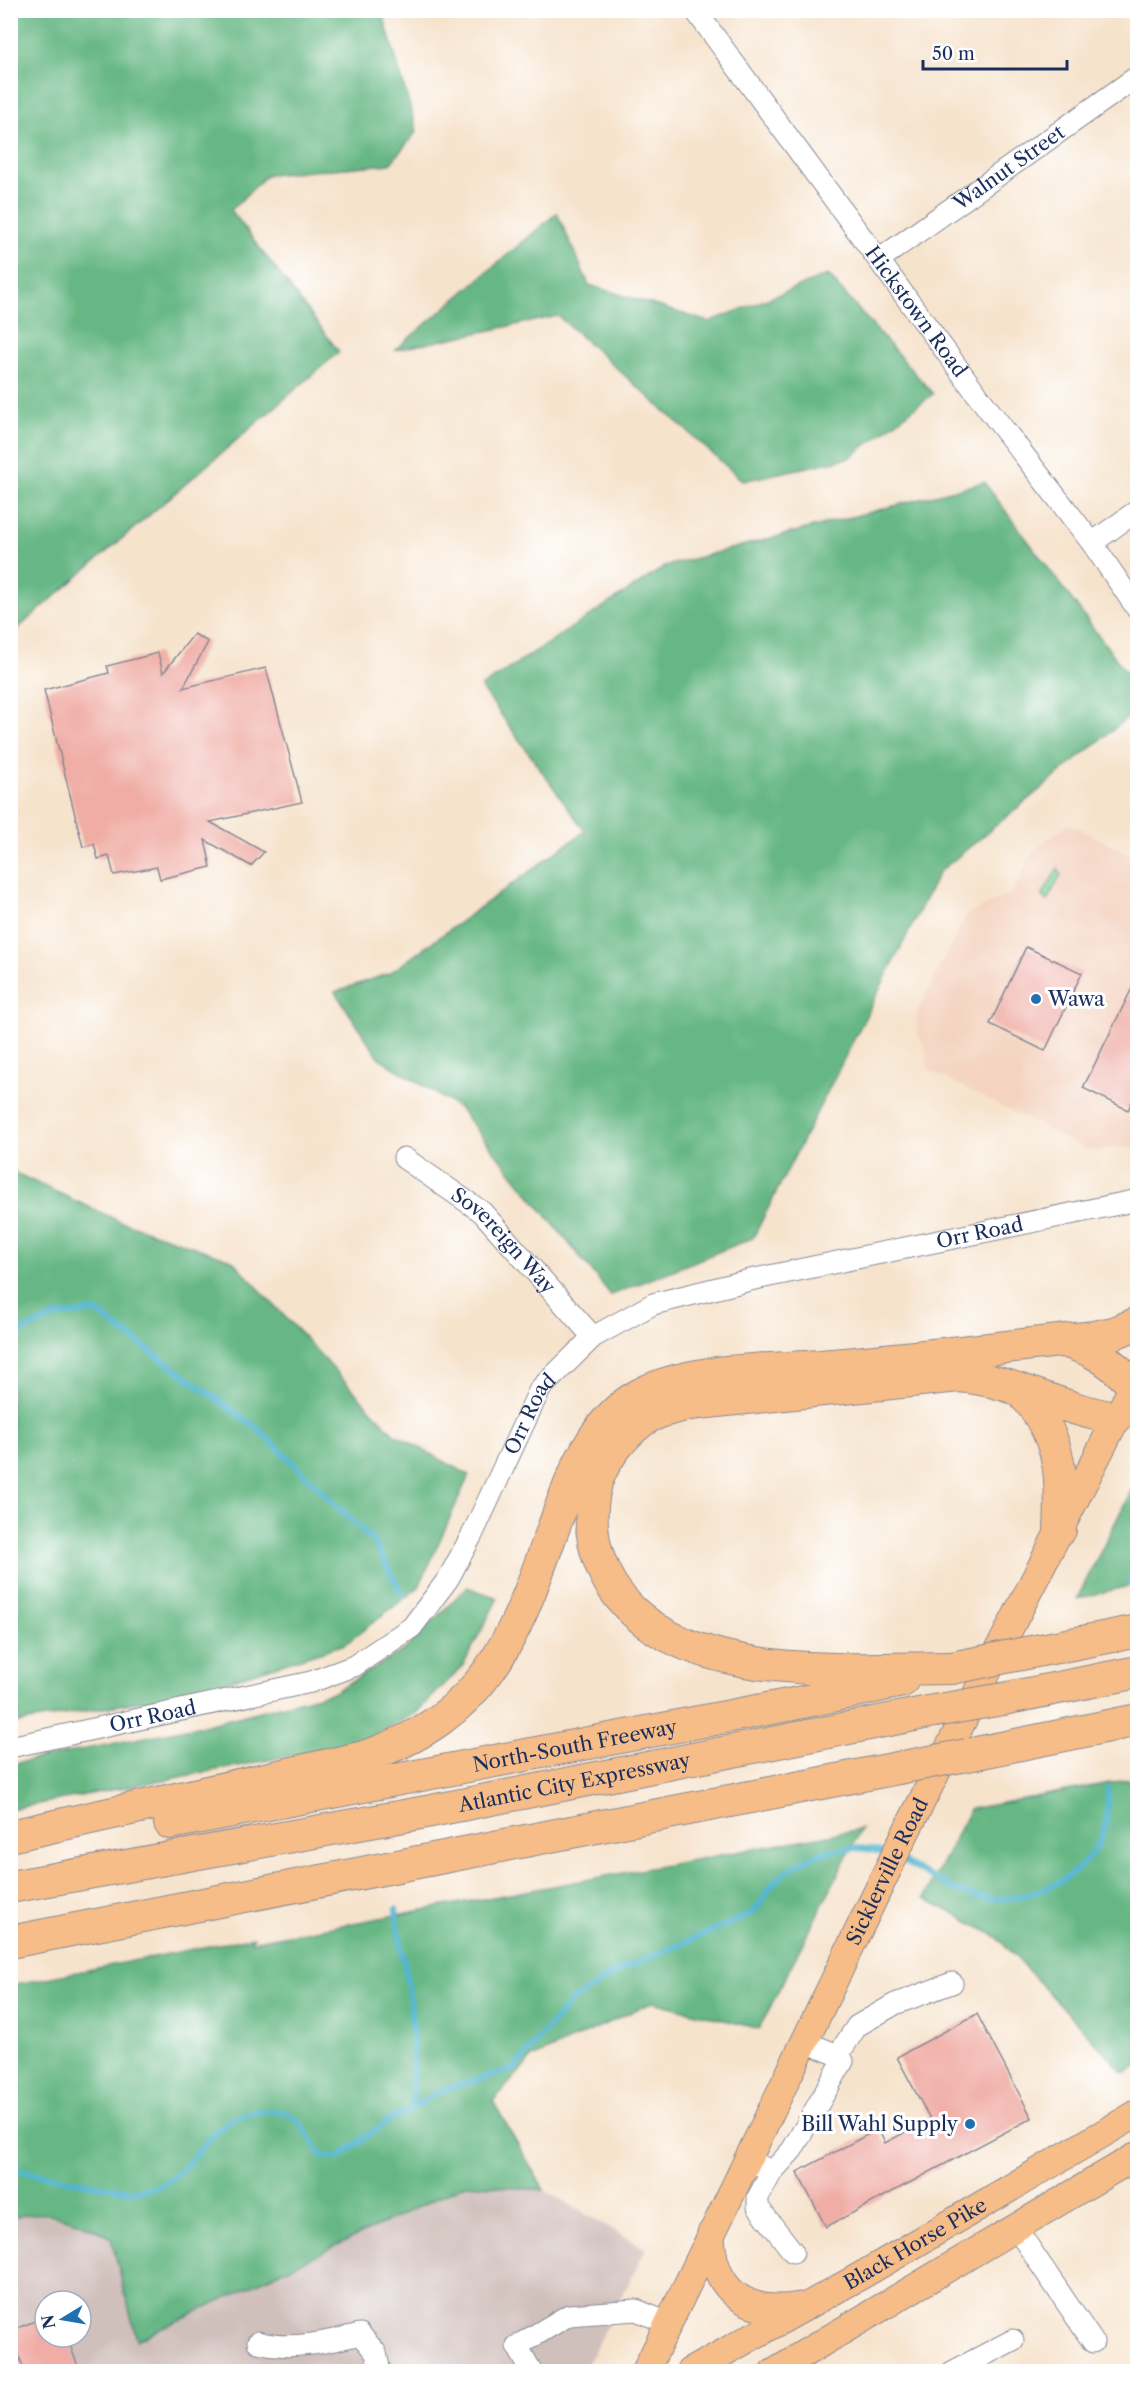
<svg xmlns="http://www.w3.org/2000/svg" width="1148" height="2382" viewBox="0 0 1148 2382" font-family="'Libre Caslon Text',serif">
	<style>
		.built { fill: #f4d3c0 }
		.industrial { fill: #d0c0bc; fill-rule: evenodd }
		.green { fill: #7dd69c; stroke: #4c827d; stroke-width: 1.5 }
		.forest { fill: #66b784; stroke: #407371; stroke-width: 1.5 }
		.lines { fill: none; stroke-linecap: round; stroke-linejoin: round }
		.stream { stroke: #52b6d0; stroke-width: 6 }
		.building { fill: #f0ada6 }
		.minor-casing { stroke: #888995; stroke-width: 23 }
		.major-casing { stroke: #888995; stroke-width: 29 }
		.highway-casing { stroke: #888995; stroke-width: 34 }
		.minor { stroke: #fff; stroke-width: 21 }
		.major { stroke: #f7bd88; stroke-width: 27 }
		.highway { stroke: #f7bd88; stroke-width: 32 }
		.highway-bridge-casing { stroke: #888995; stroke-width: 34; stroke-linecap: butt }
		.highway-bridge { stroke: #f7bd88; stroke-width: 32 }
		.poi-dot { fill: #1f6fb2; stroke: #fff; stroke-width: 2 }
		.labels { text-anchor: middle; stroke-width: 6; stroke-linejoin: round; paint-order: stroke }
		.street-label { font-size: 20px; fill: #1b2f5e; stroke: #fff }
		.poi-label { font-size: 20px; fill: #1b2f5e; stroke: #fff; text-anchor: start }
	</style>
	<rect width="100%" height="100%" fill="#fff"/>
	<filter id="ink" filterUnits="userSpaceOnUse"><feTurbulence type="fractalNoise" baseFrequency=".0167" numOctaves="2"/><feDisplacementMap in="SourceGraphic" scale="12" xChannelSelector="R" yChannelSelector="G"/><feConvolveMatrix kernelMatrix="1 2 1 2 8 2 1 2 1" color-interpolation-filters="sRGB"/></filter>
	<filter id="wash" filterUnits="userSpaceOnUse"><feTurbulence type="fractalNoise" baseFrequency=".008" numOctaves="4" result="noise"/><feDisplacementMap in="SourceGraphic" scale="24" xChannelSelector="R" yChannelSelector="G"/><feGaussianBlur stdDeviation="1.35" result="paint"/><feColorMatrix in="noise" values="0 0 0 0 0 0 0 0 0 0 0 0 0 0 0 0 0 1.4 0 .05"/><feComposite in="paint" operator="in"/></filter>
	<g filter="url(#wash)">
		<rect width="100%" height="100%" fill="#f6e3cc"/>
		<!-- built -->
		<path class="built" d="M1069 823 1137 858V1148H1110L1099 1152 1086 1149 929 1070 926 1051 918 1033 917 1012 967 914 1012 893 1034 850Z"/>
		<!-- industrial -->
		<path class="industrial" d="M466 2184 544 2190 646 2249 584 2371 11 2372 10 2219 24 2213 78 2220 111 2238 137 2340ZM45 2301H81V2337H45Z"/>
		<!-- green -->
		<path class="green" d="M1058 868 1061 874 1047 901 1042 896Z"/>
		<!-- forest -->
		<g class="forest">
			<path d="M11 10 382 11 417 131 390 164 267 175 231 210 339 352 11 634Z"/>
			<path d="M557 213 589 285 709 322 828 275 933 394 849 458 743 481 558 316 395 350Z"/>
			<path d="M984 482 1137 687V710L939 872 753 1238 611 1295 459 1108 379 1058 335 992 390 973 585 831 481 687 666 566Z"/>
			<path d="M11 1171 119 1221 232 1260 393 1433 469 1475 419 1587 345 1644 189 1693 11 1724Z"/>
			<path d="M1137 1479V1584L1077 1599Z"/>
			<path d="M467 1587 498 1598 463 1666 415 1714 358 1743 11 1809V1764L206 1725 334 1692 404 1650Z"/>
			<path d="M1137 1778 1138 2065 1124 2073 997 1937 924 1898 970 1809Z"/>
			<path d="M861 1829 759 2029 653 2002 532 2058 493 2101 544 2190 466 2184 137 2340 111 2238C82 2222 43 2205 11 2219V1985L254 1937 251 1942Z"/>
		</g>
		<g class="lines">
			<!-- stream -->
			<g class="stream">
				<path d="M10 1337 56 1316 95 1311 257 1428 374 1542 402 1594"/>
				<path d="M1130 1583 1138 1545"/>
				<path d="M900 1860C927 1873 954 1894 984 1898 1031 1904 1093 1875 1105 1826 1108 1814 1107 1801 1108 1789"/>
				<path d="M396 1909C398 1940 407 1970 410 2001 414 2037 413 2073 412 2109"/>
				<path d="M10 2169 130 2191C144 2190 158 2189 170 2180 206 2153 216 2110 269 2111 277 2111 284 2111 291 2115 305 2125 313 2143 321 2156L338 2158 389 2120 412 2109 439 2091 514 2069 570 2002 618 1971 749 1915C762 1907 764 1893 774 1883 802 1854 851 1838 888 1855"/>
			</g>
		</g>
		<g id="blocks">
			<!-- building -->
			<g class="building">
				<path d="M194 634 208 642 183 688 266 668 302 802 210 822 264 852 251 866 205 840 211 867 160 879 157 867 114 875 109 856 98 859 94 844 83 847 44 690 109 673 107 666 158 653 163 673Z"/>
				<path d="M1026 947 1082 973 1045 1051 990 1024Z"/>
				<path d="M1137 978V1091L1128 1110 1083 1088Z"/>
				<path d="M977 2014 1032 2118 826 2227 797 2172 878 2129 885 2143 930 2119 897 2057Z"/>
				<path d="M45 2317V2337H67L80 2372H25L10 2331Z"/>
			</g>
		</g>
	</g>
	<g filter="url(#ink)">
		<use href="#blocks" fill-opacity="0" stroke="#888995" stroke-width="1.5"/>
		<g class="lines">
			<defs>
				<g id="minor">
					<path id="s1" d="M695 10 982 401 1092 543 1138 610"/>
					<path id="s2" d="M880 259 1138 76"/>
					<path d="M1092 543 1138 510"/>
					<path id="s3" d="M404 1158 482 1212 593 1337"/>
					<path id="s4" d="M10 1747 311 1682 354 1666 412 1627 448 1579 472 1535 540 1389 593 1337 653 1304 750 1280 1138 1200"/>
					<path d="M838 2055 857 2026 895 2004 952 1983"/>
					<path d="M748 2159 772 2172 792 2150 843 2061 838 2055 805 2042"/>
					<path d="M772 2172 758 2197V2207L793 2252"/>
					<path d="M1016 2228 1093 2342"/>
					<path d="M258 2342C290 2351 328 2342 360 2334L376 2353 380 2372"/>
					<path d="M532 2372 517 2346 569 2315 636 2310 668 2323"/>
					<path d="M952 2372 1013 2340"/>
				</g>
				<g id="major">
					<path d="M711 2233C712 2289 744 2316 800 2306"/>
					<path id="s5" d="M645 2372 904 1836 1138 1376"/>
					<path id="s6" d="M689 2372 864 2274 1138 2113"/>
					<path d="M773 2372 1138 2155"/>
				</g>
				<g id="highway">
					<path d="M1063 1341C1093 1349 1112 1362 1133 1385"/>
					<path d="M1021 1391C1061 1436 1063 1473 1060 1530"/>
					<path d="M1026 1653 1138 1631"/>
					<path d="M952 1668C848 1668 673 1686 610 1583 594 1555 588 1523 594 1491 599 1465 621 1437 642 1421 656 1411 673 1408 689 1404L959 1376C1013 1380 1061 1410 1116 1418"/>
					<path d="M1003 1699 1138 1672"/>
					<path d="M967 1755 1138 1720"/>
					<path id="s7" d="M170 1823 793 1704 902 1681"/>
					<path d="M10 1836 364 1757C501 1711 518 1622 564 1499 579 1460 600 1416 639 1395 693 1366 773 1371 833 1365 920 1357 1007 1347 1094 1337L1114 1333 1138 1323"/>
					<path id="s8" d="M10 1887 426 1812 934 1711"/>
					<path d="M10 1942 898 1768"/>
				</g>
			</defs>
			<!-- minor casing -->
			<use href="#minor" class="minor-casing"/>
			<!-- major casing -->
			<use href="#major" class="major-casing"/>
			<!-- highway casing -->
			<use href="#highway" class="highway-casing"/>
			<!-- minor -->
			<use href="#minor" class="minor"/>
			<!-- major -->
			<use href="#major" class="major"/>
			<!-- highway -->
			<use href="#highway" class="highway"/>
			<defs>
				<g id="highway-bridge">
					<path d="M952 1668 1026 1653"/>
					<path d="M934 1711 1003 1699"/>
					<path d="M898 1768 967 1755"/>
				</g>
			</defs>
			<!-- highway-bridge casing -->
			<use href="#highway-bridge" class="highway-bridge-casing"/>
			<!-- highway-bridge -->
			<use href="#highway-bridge" class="highway-bridge"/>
		</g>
	</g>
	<!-- markers -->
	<g class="poi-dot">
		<circle cx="1036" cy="999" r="6"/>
		<circle cx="970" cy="2124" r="6"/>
	</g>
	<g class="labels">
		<!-- street labels -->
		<g class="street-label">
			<text dy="7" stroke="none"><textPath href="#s2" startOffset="158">Walnut Street</textPath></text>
			<text dy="7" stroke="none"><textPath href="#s1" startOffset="374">Hickstown Road</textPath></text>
			<text dy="7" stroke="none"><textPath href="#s4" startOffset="1172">Orr Road</textPath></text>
			<text dy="7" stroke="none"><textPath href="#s3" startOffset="130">Sovereign Way</textPath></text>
			<text dy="7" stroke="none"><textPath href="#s4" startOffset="668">Orr Road</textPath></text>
			<text dy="7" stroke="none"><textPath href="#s4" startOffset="146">Orr Road</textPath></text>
			<text dy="7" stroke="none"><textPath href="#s7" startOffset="412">North-South Freeway</textPath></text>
			<text dy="7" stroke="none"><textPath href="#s8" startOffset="574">Atlantic City Expressway</textPath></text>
			<text dy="7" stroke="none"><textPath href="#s5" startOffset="556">Sicklerville Road</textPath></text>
			<text dy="7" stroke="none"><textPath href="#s6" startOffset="260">Black Horse Pike</textPath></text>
		</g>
		<!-- poi labels -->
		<g class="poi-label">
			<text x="1048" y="1006">Wawa</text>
			<text x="958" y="2131" text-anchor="end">Bill Wahl Supply</text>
		</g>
	</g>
	<!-- margin -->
	<rect width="1148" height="2382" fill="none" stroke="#fff" stroke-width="36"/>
	<!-- north arrow -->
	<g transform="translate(63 2319) rotate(259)"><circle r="28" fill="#ffffff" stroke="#a4acbf" stroke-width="1.5"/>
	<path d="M0-4.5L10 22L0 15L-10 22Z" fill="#1f6fb2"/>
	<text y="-9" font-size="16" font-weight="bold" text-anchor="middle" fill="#1b2f5e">N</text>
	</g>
	<!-- scale -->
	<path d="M923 60v9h144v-9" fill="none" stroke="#1b2f5e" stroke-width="3"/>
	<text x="932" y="60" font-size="18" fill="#1b2f5e" stroke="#ffffff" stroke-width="4.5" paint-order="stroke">50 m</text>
</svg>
